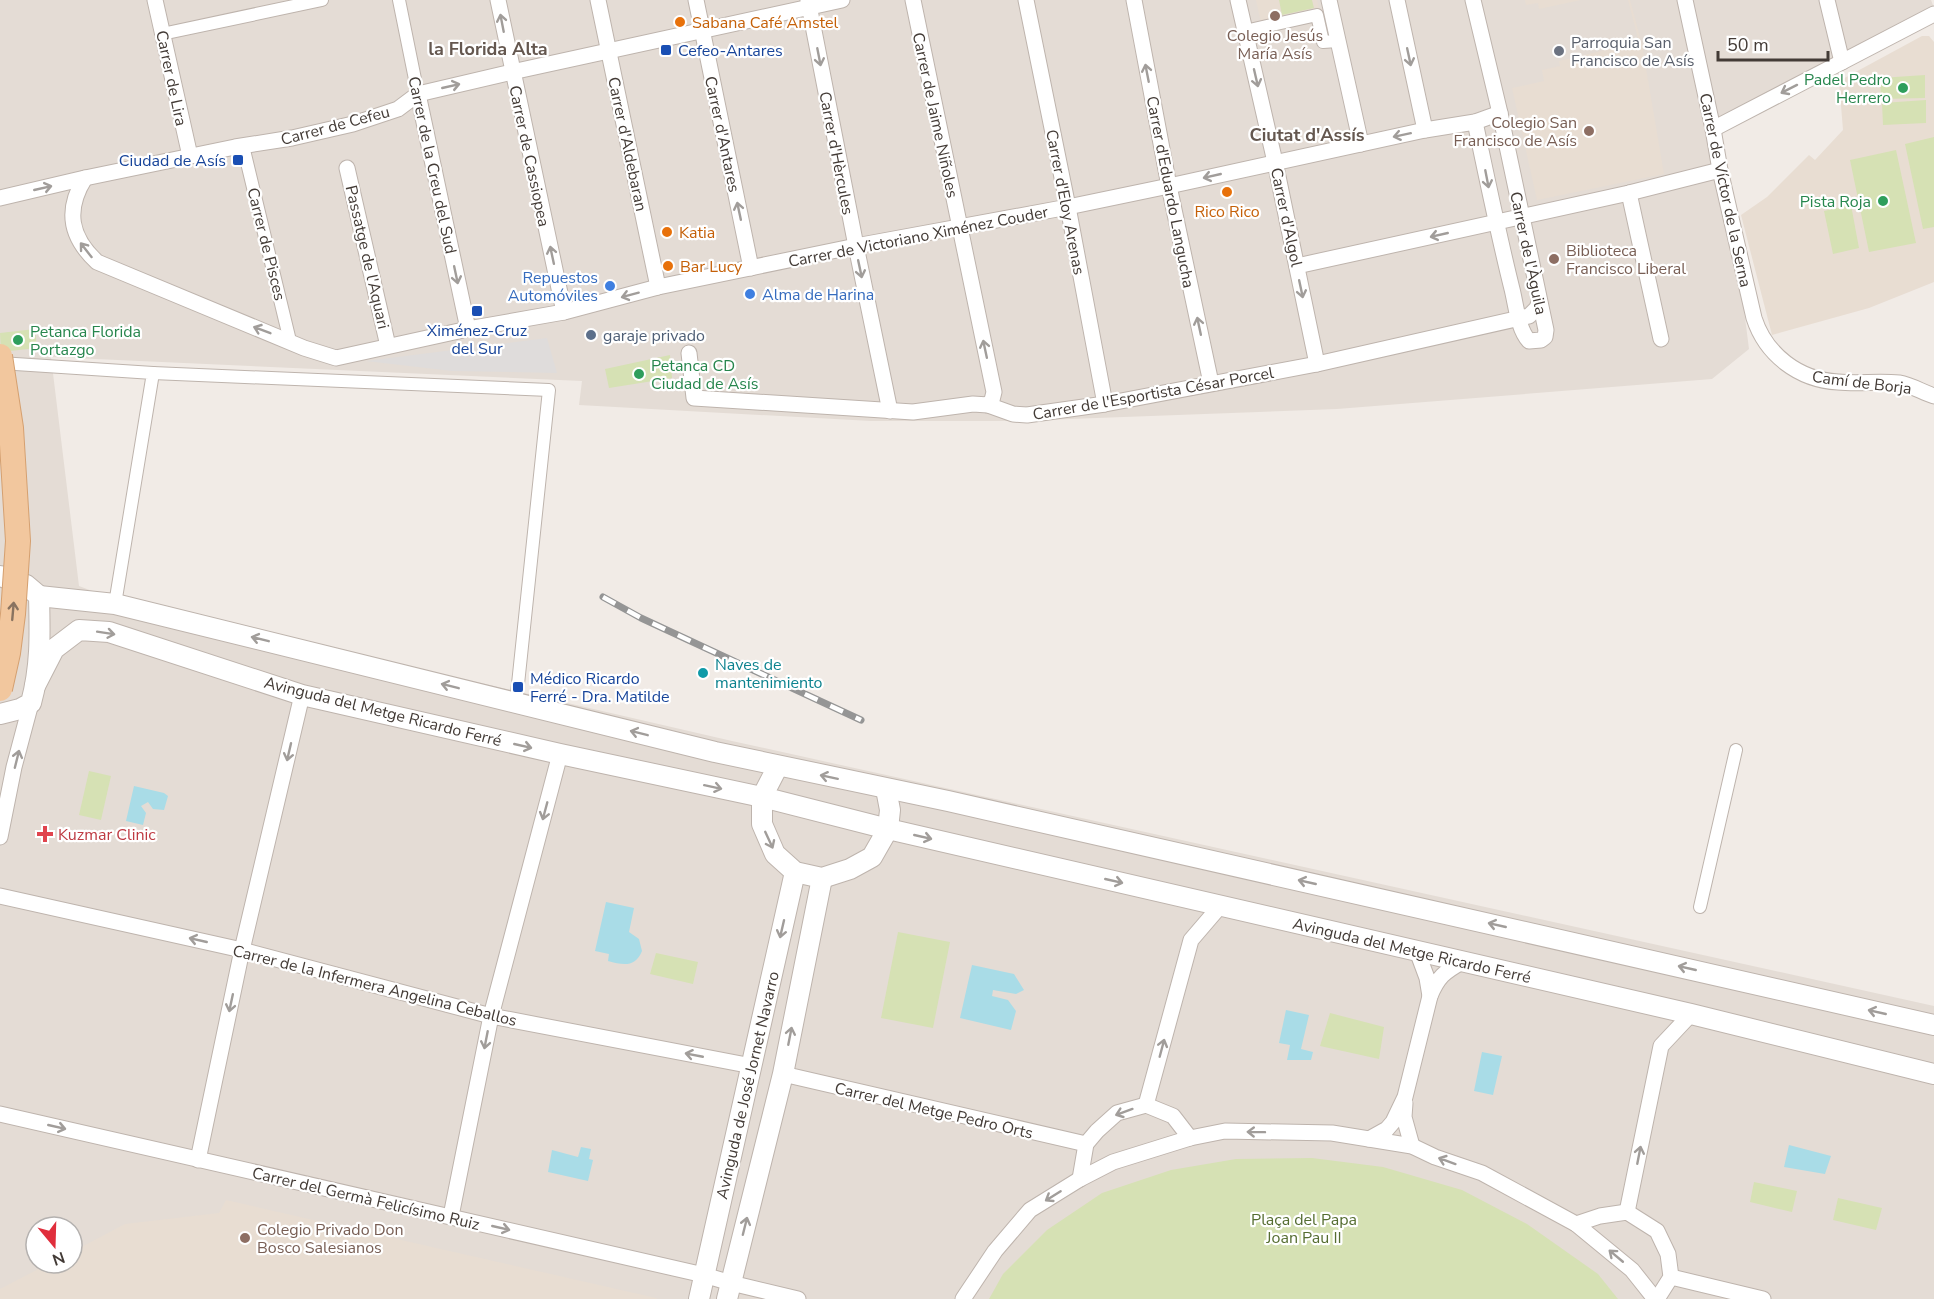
<svg xmlns="http://www.w3.org/2000/svg" width="1934" height="1299" viewBox="0 0 1934 1299" font-family="'Nunito Sans',sans-serif">
	<style>
		.residential { fill: #e4dcd5; fill-rule: evenodd }
		.education { fill: #e8ddd2 }
		.green { fill: #d6e1b4 }
		.parking { fill: #dfdcdb }
		.water { fill: #a9dce7 }
		.lines { fill: none; stroke-linecap: round; stroke-linejoin: round }
		.pedestrian-casing { stroke: #beb4ad; stroke-width: 14 }
		.minor-casing { stroke: #beb4ad; stroke-width: 17 }
		.tertiary-casing { stroke: #beb4ad; stroke-width: 22 }
		.pedestrian { stroke: #fff; stroke-width: 12 }
		.minor { stroke: #fff; stroke-width: 15 }
		.tertiary { stroke: #fff; stroke-width: 20 }
		.rail-casing { stroke: #959595; stroke-width: 7 }
		.rail { stroke: #fff; stroke-width: 4.5; stroke-dasharray: 14; stroke-linecap: butt }
		.primary-bridge-casing { stroke: #d5a070; stroke-width: 26; stroke-linecap: butt }
		.primary-bridge { stroke: #f2c79e; stroke-width: 24 }
		.oneway { stroke: #a19d9a }
		.oneway2 { stroke: #897360 }
		.education-dot { fill: #8d6e63; stroke: #fff; stroke-width: 2 }
		.food-dot { fill: #e8710a; stroke: #fff; stroke-width: 2 }
		.transit-dot { fill: #1a4fb4; stroke: #fff; stroke-width: 2 }
		.worship-dot { fill: #6b7280; stroke: #fff; stroke-width: 2 }
		.leisure-dot { fill: #2e9e5b; stroke: #fff; stroke-width: 2 }
		.shop-dot { fill: #3f7fe0; stroke: #fff; stroke-width: 2 }
		.service-dot { fill: #5c6f8a; stroke: #fff; stroke-width: 2 }
		.culture-dot { fill: #0f9aa8; stroke: #fff; stroke-width: 2 }
		.health-dot { fill: #e0444e; stroke: #fff; stroke-width: 2 }
		.labels { text-anchor: middle; stroke-width: 4.5; stroke-linejoin: round; paint-order: stroke }
		.food-label { font-size: 16px; fill: #c56008; stroke: #fff; text-anchor: start }
		.education-label { font-size: 16px; fill: #785e54; stroke: #fff; text-anchor: start }
		.worship-label { font-size: 16px; fill: #5b616d; stroke: #fff; text-anchor: start }
		.transit-label { font-size: 16px; fill: #164399; stroke: #fff; text-anchor: start }
		.street-label { font-size: 16px; fill: #433b36; stroke: #fff }
		.leisure-label { font-size: 16px; fill: #27864d; stroke: #fff; text-anchor: end }
		.shop-label { font-size: 16px; fill: #366cbe; stroke: #fff; text-anchor: end }
		.service-label { font-size: 16px; fill: #4e5e75; stroke: #fff; text-anchor: start }
		.culture-label { font-size: 16px; fill: #0d838f; stroke: #fff; text-anchor: start }
		.health-label { font-size: 16px; fill: #be3a42; stroke: #fff; text-anchor: start }
		.park-label { font-size: 16px; fill: #556d31; stroke: #fff }
		.neighbourhood-label { font-size: 18px; font-weight: bold; fill: #64574f; stroke: #fff }
	</style>
	<rect width="100%" height="100%" fill="#f1ebe6"/>
	<!-- residential -->
	<path class="residential" d="M0 0H1931L1934 8 1721 128 1749 349 1712 379 1337 409 1013 421H871L579 405 582 381 51 357 79 586 108 597 732 741 1934 1006V1299H0ZM36 1227H72V1263H36Z"/>
	<!-- education -->
	<g class="education">
		<path d="M1256 0H1317L1319 9 1261 23Z"/>
		<path d="M1525 0H1581L1539 9 1538 3 1526 5Z"/>
		<path d="M1628 0H1630L1642 45 1664 174 1537 200 1512 88 1544 81 1542 70 1560 66 1559 61 1639 42Z"/>
		<path d="M1922 36H1929L1934 42V282L1869 308 1772 335 1741 215 1767 197 1809 155 1815 160 1843 130 1839 81Z"/>
		<path d="M226 1200 656 1298 657 1299H0V1289L50 1263H72V1252L125 1224 219 1213Z"/>
	</g>
	<!-- green -->
	<g class="green">
		<path d="M1279 0H1312L1314 8 1282 15Z"/>
		<path d="M1925 75V98L1881 99 1880 78Z"/>
		<path d="M1926 100V123L1883 125 1882 103Z"/>
		<path d="M1934 137V227L1923 229 1905 144Z"/>
		<path d="M1896 150 1916 243 1869 252 1850 160Z"/>
		<path d="M1851 205 1859 248 1833 254 1824 211Z"/>
		<path d="M35 329 37 348 1 352 0 333Z"/>
		<path d="M670 355 672 378 609 388 605 369Z"/>
		<path d="M89 771 111 776 101 820 79 815Z"/>
		<path d="M898 932 950 942 933 1028 881 1018Z"/>
		<path d="M656 953 698 962 693 984 650 974Z"/>
		<path d="M1330 1013 1384 1027 1379 1059 1320 1046Z"/>
		<path d="M1312 1158 1383 1167 1462 1190 1527 1224 1598 1274 1618 1299H989L1003 1274 1047 1230 1102 1193 1171 1170 1236 1159Z"/>
		<path d="M1754 1182 1797 1191 1792 1212 1750 1202Z"/>
		<path d="M1838 1198 1882 1208 1876 1230 1833 1220Z"/>
	</g>
	<!-- parking -->
	<path class="parking" d="M547 338 557 373 452 371 366 361Z"/>
	<!-- water -->
	<g class="water">
		<path d="M134 786 164 793 168 796 164 810 153 809 148 802 141 806 146 813 143 825 126 821Z"/>
		<path d="M606 902 634 908 629 932 639 939 642 951C635 968 623 965 608 961L609 954 595 951Z"/>
		<path d="M972 965 1014 974 1024 990 1016 994 993 990 992 996 1008 1000 1016 1011 1011 1030 960 1018Z"/>
		<path d="M1286 1010 1309 1015 1301 1049 1313 1052 1311 1060H1287L1290 1045 1279 1043Z"/>
		<path d="M1482 1052 1502 1056 1493 1095 1474 1091Z"/>
		<path d="M1789 1145 1831 1156 1825 1174 1784 1167Z"/>
		<path d="M581 1147 591 1149 589 1159 593 1160 588 1181 548 1172 552 1150 578 1157Z"/>
	</g>
	<g class="lines">
		<defs>
			<g id="pedestrian">
				<path d="M399 0 418 94"/>
				<path d="M1245 31 1317 15 1323 42 1337 41"/>
				<path d="M162 34 322 0"/>
				<path d="M243 146 290 341"/>
				<path d="M0 363 153 373 115 604"/>
				<path d="M153 373 549 390 516 703"/>
				<path d="M1700 907 1736 750"/>
			</g>
			<g id="minor">
				<path d="M155 0 190 156"/>
				<path d="M498 0 564 312"/>
				<path d="M598 0 658 287"/>
				<path d="M696 0 751 268"/>
				<path d="M808 0 856 246 890 411"/>
				<path d="M913 0 994 392 992 400 988 405"/>
				<path d="M1026 0 1068 207 1105 404"/>
				<path d="M1134 0 1169 186 1211 383"/>
				<path d="M1238 0 1275 162 1317 364"/>
				<path d="M1329 0 1361 144"/>
				<path d="M1397 0 1425 130"/>
				<path d="M1473 0 1500 113 1546 330 1545 337 1541 340 1529 341C1518 329 1516 305 1512 289 1498 233 1487 178 1475 122"/>
				<path d="M1685 0 1713 129 1720 170 1754 318C1766 355 1799 380 1838 382 1858 384 1878 381 1899 383 1911 385 1922 392 1934 396"/>
				<path d="M1827 0 1842 62"/>
				<path d="M418 94 468 329"/>
				<path d="M1713 129 1934 14"/>
				<path d="M347 168 388 346"/>
				<path d="M85 178C65 210 70 237 97 262L304 348 336 358 468 329 564 312 658 287 856 246 1068 207 1169 186 1425 130 1475 122 1500 113"/>
				<path d="M1629 193 1661 339"/>
				<path d="M0 198 85 178 235 147 292 138 353 124 398 109 418 94 512 72 842 0"/>
				<path d="M1297 266 1629 193 1720 170"/>
				<path d="M689 353 694 398 913 412 973 404 988 405 1013 414 1027 415 1105 404 1317 364 1529 316 1537 308 1539 302"/>
				<path d="M0 837 14 767 31 703"/>
				<path d="M0 896 242 950 491 1016 752 1066"/>
				<path d="M1417 951 1427 978 1430 996C1438 977 1444 972 1462 962"/>
				<path d="M783 1074 1086 1144"/>
				<path d="M1405 1103 1404 1117 1412 1146"/>
				<path d="M1146 1105 1191 940 1221 905"/>
				<path d="M0 1114 704 1275 731 1283 798 1299"/>
				<path d="M1369 1139 1387 1129 1393 1122 1405 1097 1430 996"/>
				<path d="M198 1160 242 950 302 695"/>
				<path d="M1080 1179 1086 1144 1097 1131 1117 1113 1146 1105 1173 1116 1190 1138"/>
				<path d="M1627 1212 1661 1046 1691 1014"/>
				<path d="M451 1216 491 1016 560 754"/>
				<path d="M1576 1224 1600 1216 1627 1212 1657 1231 1668 1254 1671 1277 1657 1299"/>
				<path d="M1671 1277 1763 1299"/>
				<path d="M963 1299 995 1251 1030 1210 1080 1179 1113 1162 1190 1138 1225 1131 1332 1133 1412 1146 1435 1157 1482 1173 1576 1224 1632 1270 1655 1299"/>
			</g>
			<g id="tertiary">
				<path d="M0 576 26 585 39 596C40 634 41 666 31 703L20 709 0 714"/>
				<path d="M39 596 115 604 715 752 948 801 1934 1025"/>
				<path d="M35 686 54 649 79 630 109 632 302 695 560 754 762 797 888 829 1691 1014 1934 1074"/>
				<path d="M778 766 762 797V824L775 854 795 872 822 878 850 869 872 857 888 829 890 810 886 789"/>
				<path d="M699 1299 795 872"/>
				<path d="M727 1299 783 1074 822 878"/>
			</g>
		</defs>
		<!-- pedestrian casing -->
		<use href="#pedestrian" class="pedestrian-casing"/>
		<!-- minor casing -->
		<use href="#minor" class="minor-casing"/>
		<!-- tertiary casing -->
		<use href="#tertiary" class="tertiary-casing"/>
		<!-- pedestrian -->
		<use href="#pedestrian" class="pedestrian"/>
		<!-- minor -->
		<use href="#minor" class="minor"/>
		<!-- tertiary -->
		<use href="#tertiary" class="tertiary"/>
		<defs>
			<path id="rail" d="M603 597 641 618 861 720"/>
		</defs>
		<!-- rail casing -->
		<use href="#rail" class="rail-casing"/>
		<!-- rail -->
		<use href="#rail" class="rail"/>
		<defs>
			<path id="primary-bridge" d="M0 356 11 428 18 541 13 614 8 653 0 689"/>
		</defs>
		<!-- primary-bridge casing -->
		<use href="#primary-bridge" class="primary-bridge-casing"/>
		<!-- primary-bridge -->
		<use href="#primary-bridge" class="primary-bridge"/>
	</g>
	<!-- one-way arrows -->
	<defs><path id="oneway-shaft" d="M-6 0H5M1.5-3L5.5 0L1.5 3" fill="none" stroke-width="1.6" stroke-linecap="round" stroke-linejoin="round" transform="scale(1.5)"/></defs>
	<g class="oneway">
		<use href="#oneway-shaft" transform="translate(502 23) rotate(-101)"/>
		<use href="#oneway-shaft" transform="translate(819 57) rotate(79)"/>
		<use href="#oneway-shaft" transform="translate(1409 57) rotate(78)"/>
		<use href="#oneway-shaft" transform="translate(1147 73) rotate(-101)"/>
		<use href="#oneway-shaft" transform="translate(1256 78) rotate(77)"/>
		<use href="#oneway-shaft" transform="translate(451 86) rotate(-13)"/>
		<use href="#oneway-shaft" transform="translate(1789 89) rotate(153)"/>
		<use href="#oneway-shaft" transform="translate(1402 135) rotate(168)"/>
		<use href="#oneway-shaft" transform="translate(1212 176) rotate(167)"/>
		<use href="#oneway-shaft" transform="translate(1487 179) rotate(79)"/>
		<use href="#oneway-shaft" transform="translate(43 188) rotate(-13)"/>
		<use href="#oneway-shaft" transform="translate(739 211) rotate(-102)"/>
		<use href="#oneway-shaft" transform="translate(1439 235) rotate(167)"/>
		<use href="#oneway-shaft" transform="translate(86 250) rotate(-128)"/>
		<use href="#oneway-shaft" transform="translate(552 255) rotate(-102)"/>
		<use href="#oneway-shaft" transform="translate(860 269) rotate(78)"/>
		<use href="#oneway-shaft" transform="translate(456 275) rotate(78)"/>
		<use href="#oneway-shaft" transform="translate(1301 289) rotate(78)"/>
		<use href="#oneway-shaft" transform="translate(630 295) rotate(165)"/>
		<use href="#oneway-shaft" transform="translate(1199 326) rotate(-102)"/>
		<use href="#oneway-shaft" transform="translate(262 330) rotate(-159)"/>
		<use href="#oneway-shaft" transform="translate(985 349) rotate(-102)"/>
		<use href="#oneway-shaft" transform="translate(106 633) rotate(9)"/>
		<use href="#oneway-shaft" transform="translate(260 639) rotate(-166)"/>
		<use href="#oneway-shaft" transform="translate(450 686) rotate(-166)"/>
		<use href="#oneway-shaft" transform="translate(639 733) rotate(-166)"/>
		<use href="#oneway-shaft" transform="translate(523 746) rotate(13)"/>
		<use href="#oneway-shaft" transform="translate(289 752) rotate(103)"/>
		<use href="#oneway-shaft" transform="translate(17 759) rotate(-76)"/>
		<use href="#oneway-shaft" transform="translate(829 777) rotate(-168)"/>
		<use href="#oneway-shaft" transform="translate(713 787) rotate(12)"/>
		<use href="#oneway-shaft" transform="translate(545 811) rotate(105)"/>
		<use href="#oneway-shaft" transform="translate(923 837) rotate(13)"/>
		<use href="#oneway-shaft" transform="translate(769 840) rotate(65)"/>
		<use href="#oneway-shaft" transform="translate(1114 881) rotate(13)"/>
		<use href="#oneway-shaft" transform="translate(1307 882) rotate(-167)"/>
		<use href="#oneway-shaft" transform="translate(1497 925) rotate(-167)"/>
		<use href="#oneway-shaft" transform="translate(782 929) rotate(103)"/>
		<use href="#oneway-shaft" transform="translate(198 940) rotate(-167)"/>
		<use href="#oneway-shaft" transform="translate(1687 968) rotate(-167)"/>
		<use href="#oneway-shaft" transform="translate(231 1003) rotate(102)"/>
		<use href="#oneway-shaft" transform="translate(1877 1012) rotate(-167)"/>
		<use href="#oneway-shaft" transform="translate(790 1036) rotate(-79)"/>
		<use href="#oneway-shaft" transform="translate(486 1040) rotate(101)"/>
		<use href="#oneway-shaft" transform="translate(1162 1048) rotate(-75)"/>
		<use href="#oneway-shaft" transform="translate(694 1055) rotate(-169)"/>
		<use href="#oneway-shaft" transform="translate(1124 1112) rotate(160)"/>
		<use href="#oneway-shaft" transform="translate(57 1127) rotate(13)"/>
		<use href="#oneway-shaft" transform="translate(1256 1132) rotate(-179)"/>
		<use href="#oneway-shaft" transform="translate(1639 1155) rotate(-79)"/>
		<use href="#oneway-shaft" transform="translate(1447 1161) rotate(-160)"/>
		<use href="#oneway-shaft" transform="translate(1053 1196) rotate(148)"/>
		<use href="#oneway-shaft" transform="translate(745 1226) rotate(-76)"/>
		<use href="#oneway-shaft" transform="translate(501 1228) rotate(13)"/>
		<use href="#oneway-shaft" transform="translate(1616 1256) rotate(-140)"/>
	</g>
	<use class="oneway2" href="#oneway-shaft" transform="translate(13 611) rotate(-85)"/>
	<!-- markers -->
	<g class="education-dot">
		<circle cx="1275" cy="16" r="6"/>
		<circle cx="1589" cy="131" r="6"/>
		<circle cx="1554" cy="259" r="6"/>
		<circle cx="245" cy="1238" r="6"/>
	</g>
	<g class="food-dot">
		<circle cx="680" cy="22" r="6"/>
		<circle cx="1227" cy="192" r="6"/>
		<circle cx="667" cy="232" r="6"/>
		<circle cx="668" cy="266" r="6"/>
	</g>
	<g class="transit-dot">
		<rect x="660" y="44" width="12" height="12" rx="3"/>
		<rect x="232" y="154" width="12" height="12" rx="3"/>
		<rect x="471" y="305" width="12" height="12" rx="3"/>
		<rect x="512" y="681" width="12" height="12" rx="3"/>
	</g>
	<circle class="worship-dot" cx="1559" cy="51" r="6"/>
	<g class="leisure-dot">
		<circle cx="1903" cy="88" r="6"/>
		<circle cx="1883" cy="201" r="6"/>
		<circle cx="18" cy="340" r="6"/>
		<circle cx="639" cy="374" r="6"/>
	</g>
	<g class="shop-dot">
		<circle cx="610" cy="286" r="6"/>
		<circle cx="750" cy="294" r="6"/>
	</g>
	<circle class="service-dot" cx="591" cy="335" r="6"/>
	<circle class="culture-dot" cx="703" cy="673" r="6"/>
	<path class="health-dot" d="M42 825h6v6h6v6h-6v6h-6v-6h-6v-6h6z"/>
	<g class="labels">
		<!-- food labels -->
		<g class="food-label">
			<text x="692" y="28">Sabana Café Amstel</text>
			<text x="1227" y="217" text-anchor="middle">Rico Rico</text>
			<text x="679" y="238">Katia</text>
			<text x="680" y="272">Bar Lucy</text>
		</g>
		<!-- education labels -->
		<g class="education-label">
			<text x="1275" y="41" text-anchor="middle">Colegio Jesús<tspan x="1275" dy="18">María Asís</tspan></text>
			<text x="1577" y="128" text-anchor="end">Colegio San<tspan x="1577" dy="18">Francisco de Asís</tspan></text>
			<text x="1566" y="256">Biblioteca<tspan x="1566" dy="18">Francisco Liberal</tspan></text>
			<text x="257" y="1235">Colegio Privado Don<tspan x="257" dy="18">Bosco Salesianos</tspan></text>
		</g>
		<!-- worship labels -->
		<g class="worship-label">
			<text x="1571" y="48">Parroquia San<tspan x="1571" dy="18">Francisco de Asís</tspan></text>
		</g>
		<!-- transit labels -->
		<g class="transit-label">
			<text x="678" y="56">Cefeo-Antares</text>
			<text x="226" y="166" text-anchor="end">Ciudad de Asís</text>
			<text x="477" y="336" text-anchor="middle">Ximénez-Cruz<tspan x="477" dy="18">del Sur</tspan></text>
			<text x="530" y="684">Médico Ricardo<tspan x="530" dy="18">Ferré - Dra. Matilde</tspan></text>
		</g>
		<!-- street labels -->
		<g class="street-label">
			<text transform="translate(172 78) rotate(78)" y="6">Carrer de Lira</text>
			<text transform="translate(936 115) rotate(78)" y="6">Carrer de Jaime Niñoles</text>
			<text transform="translate(335 125) rotate(-15)" y="6">Carrer de Cefeu</text>
			<text transform="translate(723 134) rotate(78)" y="6">Carrer d'Antares</text>
			<text transform="translate(628 144) rotate(78)" y="6">Carrer d'Aldebaran</text>
			<text transform="translate(837 153) rotate(79)" y="6">Carrer d'Hèrcules</text>
			<text transform="translate(530 156) rotate(78)" y="6">Carrer de Cassiopea</text>
			<text transform="translate(433 165) rotate(78)" y="6">Carrer de la Creu del Sud</text>
			<text transform="translate(1726 190) rotate(78)" y="6">Carrer de Víctor de la Serna</text>
			<text transform="translate(1171 192) rotate(79)" y="6">Carrer d'Eduardo Langucha</text>
			<text transform="translate(1066 202) rotate(79)" y="6">Carrer d'Eloy Arenas</text>
			<text transform="translate(1287 217) rotate(78)" y="6">Carrer d'Algol</text>
			<text transform="translate(918 236) rotate(-11)" y="6">Carrer de Victoriano Ximénez Couder</text>
			<text transform="translate(267 244) rotate(76)" y="6">Carrer de Pisces</text>
			<text transform="translate(1529 253) rotate(78)" y="6">Carrer de l'Àguila</text>
			<text transform="translate(368 257) rotate(77)" y="6">Passatge de l'Aquari</text>
			<text transform="translate(1862 382) rotate(7)" y="6">Camí de Borja</text>
			<text transform="translate(1153 393) rotate(-10)" y="6">Carrer de l'Esportista César Porcel</text>
			<text transform="translate(383 711) rotate(14)" y="6">Avinguda del Metge Ricardo Ferré</text>
			<text transform="translate(1412 950) rotate(13)" y="6">Avinguda del Metge Ricardo Ferré</text>
			<text transform="translate(375 985) rotate(14)" y="6">Carrer de la Infermera Angelina Ceballos</text>
			<text transform="translate(747 1085) rotate(-77)" y="6">Avinguda de José Jornet Navarro</text>
			<text transform="translate(934 1110) rotate(13)" y="6">Carrer del Metge Pedro Orts</text>
			<text transform="translate(366 1198) rotate(13)" y="6">Carrer del Germà Felicísimo Ruiz</text>
		</g>
		<!-- leisure labels -->
		<g class="leisure-label">
			<text x="1891" y="85">Padel Pedro<tspan x="1891" dy="18">Herrero</tspan></text>
			<text x="1871" y="207">Pista Roja</text>
			<text x="30" y="337" text-anchor="start">Petanca Florida<tspan x="30" dy="18">Portazgo</tspan></text>
			<text x="651" y="371" text-anchor="start">Petanca CD<tspan x="651" dy="18">Ciudad de Asís</tspan></text>
		</g>
		<!-- shop labels -->
		<g class="shop-label">
			<text x="598" y="283">Repuestos<tspan x="598" dy="18">Automóviles</tspan></text>
			<text x="762" y="300" text-anchor="start">Alma de Harina</text>
		</g>
		<!-- service labels -->
		<g class="service-label">
			<text x="603" y="341">garaje privado</text>
		</g>
		<!-- culture labels -->
		<g class="culture-label">
			<text x="715" y="670">Naves de<tspan x="715" dy="18">mantenimiento</tspan></text>
		</g>
		<!-- health labels -->
		<g class="health-label">
			<text x="58" y="840">Kuzmar Clinic</text>
		</g>
		<!-- park labels -->
		<g class="park-label">
			<text x="1304" y="1225">Plaça del Papa<tspan x="1304" dy="18">Joan Pau II</tspan></text>
		</g>
		<!-- neighbourhood labels -->
		<g class="neighbourhood-label">
			<text x="488" y="55">la Florida Alta</text>
			<text x="1307" y="141">Ciutat d'Assís</text>
		</g>
	</g>
	<!-- north arrow -->
	<g transform="translate(54 1245) rotate(161)"><circle r="28" fill="#ffffff" stroke="#b4b1af" stroke-width="1.5"/>
	<path d="M0-4.5L10 22L0 15L-10 22Z" fill="#e02e3c"/>
	<text y="-9" font-size="16" font-weight="bold" text-anchor="middle" fill="#433b36">N</text>
	</g>
	<!-- scale -->
	<path d="M1718 51v9h110v-9" fill="none" stroke="#433b36" stroke-width="3"/>
	<text x="1727" y="51" font-size="18" fill="#433b36" stroke="#ffffff" stroke-width="4.5" paint-order="stroke">50 m</text>
</svg>
